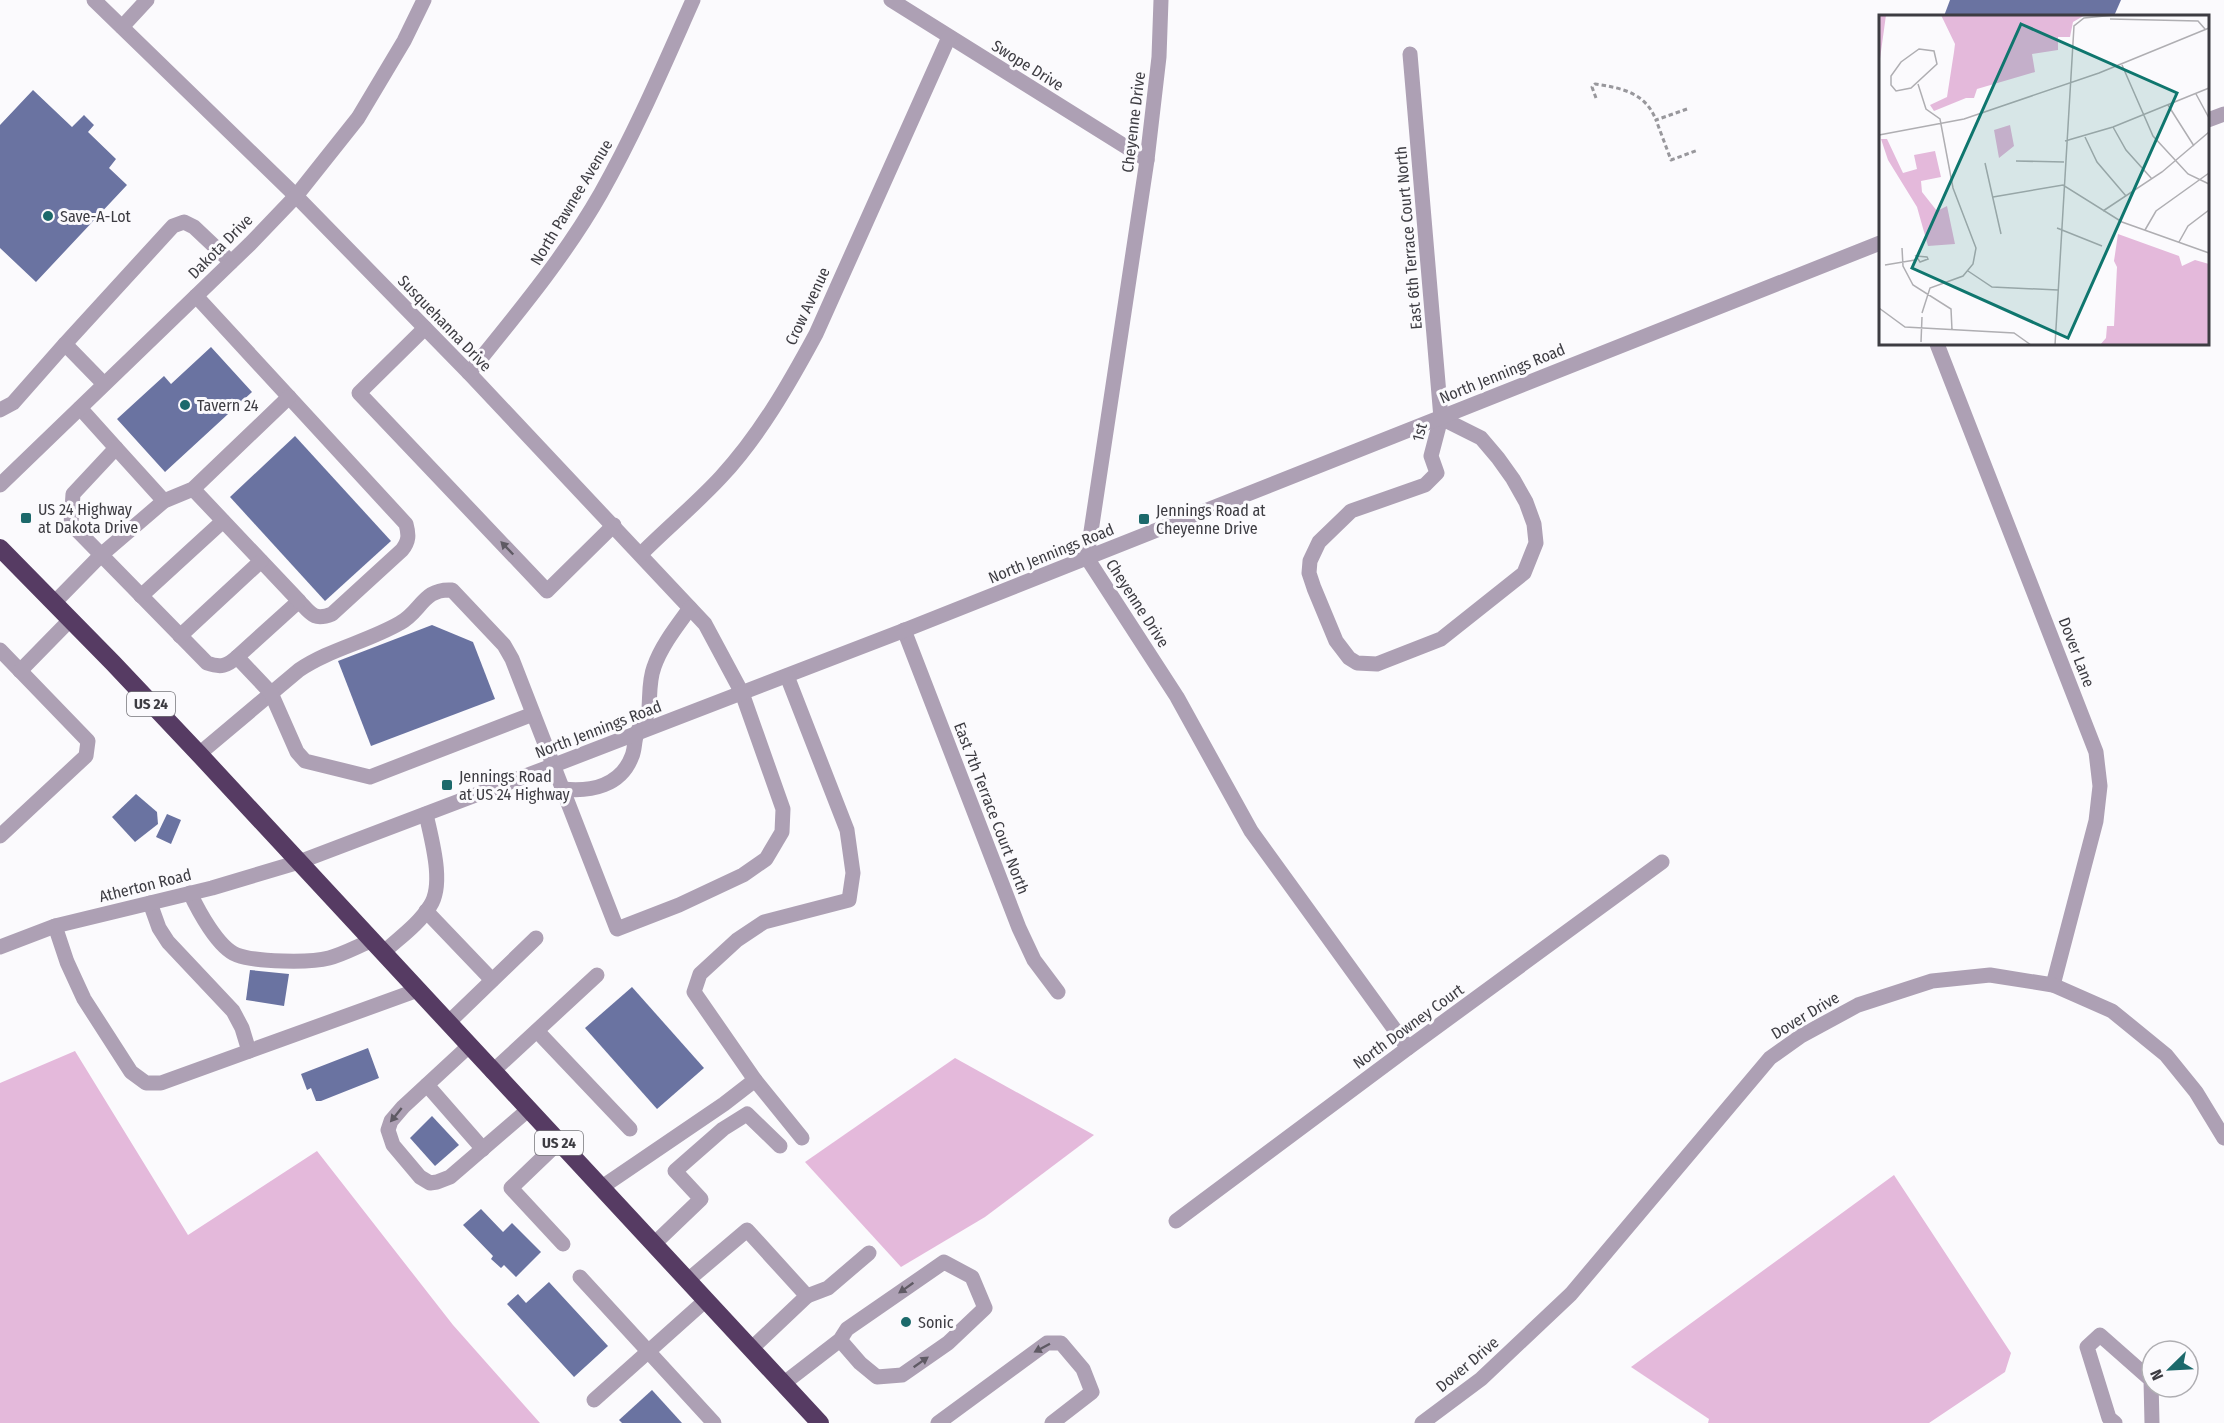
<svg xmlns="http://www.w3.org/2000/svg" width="2224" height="1423" viewBox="0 0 2224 1423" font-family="'Fira Sans Condensed',sans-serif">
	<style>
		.green { fill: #e4b9db }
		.building { fill: #6a73a1 }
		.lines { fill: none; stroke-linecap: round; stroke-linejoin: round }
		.path { stroke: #98979c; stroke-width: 3; stroke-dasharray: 4.5 3; stroke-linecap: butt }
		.minor { stroke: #ada0b4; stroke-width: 15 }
		.highway { stroke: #563b63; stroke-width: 18 }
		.oneway { fill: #5f5a64 }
		.poi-dot { fill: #1c696b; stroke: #fbfafd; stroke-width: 2 }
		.labels { text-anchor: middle; stroke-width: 6; stroke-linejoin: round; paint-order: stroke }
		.shield { fill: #fbfafd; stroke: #76757a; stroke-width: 1.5 }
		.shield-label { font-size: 15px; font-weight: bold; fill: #3d3c42 }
		.street-label { font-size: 16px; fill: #3d3c42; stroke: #fbfafd }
		.poi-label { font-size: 16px; fill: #3d3c42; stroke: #fbfafd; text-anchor: start }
		.inset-road { fill: none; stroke: #afaeb2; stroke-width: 1.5 }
		.view { fill: #0f766e; fill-opacity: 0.15; stroke: #0f766e; stroke-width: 3 }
		.inset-edge { fill: none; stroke: #3d3c42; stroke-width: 3 }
	</style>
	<rect width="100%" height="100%" fill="#fbfafd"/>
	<!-- green -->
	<g class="green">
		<path d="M75 1051 188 1235 317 1151 453 1325 540 1423H0V1083Z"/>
		<path d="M955 1058 1094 1135 985 1217 901 1267 805 1162Z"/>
		<path d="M1894 1175 2011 1353 2005 1372 1929 1423H1708L1709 1419 1631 1367Z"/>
	</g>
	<!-- building -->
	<g class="building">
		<path d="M1950 0H2121L2114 16H1944Z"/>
		<path d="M33 90 72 127 84 115 94 125 88 132 116 159 109 168 127 185 36 282 0 248V125Z"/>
		<path d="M211 347 252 392 165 472 117 419 164 376 171 384Z"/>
		<path d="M295 436 391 541 325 601 230 497Z"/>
		<path d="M432 625 473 642 495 699 371 746 338 661Z"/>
		<path d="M136 794 157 812 158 824 135 842 112 817Z"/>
		<path d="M167 814 181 820 171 844 156 837Z"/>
		<path d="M250 970 289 974 284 1006 246 1000Z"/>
		<path d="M632 987 704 1068 657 1109 585 1028Z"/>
		<path d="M368 1048 379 1078 321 1101H316L311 1088 307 1090 301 1074Z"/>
		<path d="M432 1116 459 1145 435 1166 410 1138Z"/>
		<path d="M481 1209 503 1232 512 1223 541 1252 516 1277 504 1265 501 1268 491 1259 493 1256 463 1225Z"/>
		<path d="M549 1282 608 1346 574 1377 507 1304 518 1294 526 1303Z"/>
		<path d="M652 1390 682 1423H622L619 1420Z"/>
	</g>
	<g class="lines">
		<!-- path -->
		<g class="path">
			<path d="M1596 98 1592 87 1595 84C1621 88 1645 92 1656 120"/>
			<path d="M1687 109 1656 120 1671 160 1698 150"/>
		</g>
		<!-- minor -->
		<g class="minor">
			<path d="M94 0 296 196 469 373 705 624 742 693 783 809 782 832 766 859 743 875 679 905 617 929 512 659 504 645 452 590C423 588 421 612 400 623 367 642 330 649 299 670L199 754"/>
			<path d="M891 0 1147 160"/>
			<path d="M1161 0 1159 57 1147 160 1087 558 1177 697 1251 831 1408 1048"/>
			<path d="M122 27 147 0"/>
			<path d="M1410 54 1441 418 1431 456 1437 473 1425 485 1351 511 1319 542 1310 561 1309 573 1314 588 1336 641 1349 658 1357 663 1377 664 1441 639 1524 573 1536 543 1534 524 1526 502 1513 479 1498 458 1481 438 1441 418"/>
			<path d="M2208 120 2224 114"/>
			<path d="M196 296 406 524C409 535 409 541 402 550L332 614C314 621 311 614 299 601L237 657"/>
			<path d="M425 328 359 393 547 591 614 525"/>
			<path d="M65 344 173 226 184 222 194 227 231 262"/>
			<path d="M1937 344 2096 752 2100 786 2096 821 2053 985"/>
			<path d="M469 373C516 315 564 258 601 193 636 131 664 65 693 0"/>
			<path d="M80 408 116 448 73 494 71 524 207 663C221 668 227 666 237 657L271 693 297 752 305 761 370 777 533 714"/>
			<path d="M0 410 13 403 65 344 104 384"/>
			<path d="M116 448 164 501"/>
			<path d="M0 485 250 244 296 196 358 118 404 41 424 0"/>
			<path d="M193 489 299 601"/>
			<path d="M641 554C667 528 696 504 721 477 760 435 789 384 816 334L949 37"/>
			<path d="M141 596 223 521"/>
			<path d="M54 603 101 555 164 501 193 489 289 397"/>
			<path d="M904 630 1019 928 1034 960 1058 992"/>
			<path d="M180 636 261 561"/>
			<path d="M0 650 88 741 86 756 0 836"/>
			<path d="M20 671 70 620"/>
			<path d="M563 789C591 792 621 786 632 756 635 749 634 741 637 733 640 725 648 718 649 708 650 695 649 680 654 667 661 646 677 626 690 608"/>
			<path d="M190 893C198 910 218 948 237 955 256 962 310 963 329 958 344 954 358 946 373 940"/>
			<path d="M150 903 159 928 168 942 233 1011 242 1028 249 1051"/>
			<path d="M426 911 492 980"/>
			<path d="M55 926 67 962 84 999 131 1072 146 1083H161L418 990"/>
			<path d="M0 947 55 926 212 888 299 862C501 785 704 709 905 630 1230 502 1555 371 1880 243"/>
			<path d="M384 952C399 938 419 924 430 906 445 884 431 838 426 814"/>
			<path d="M448 1023 536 938"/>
			<path d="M537 1031 630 1129"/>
			<path d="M469 1046 403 1107 391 1121 388 1130 393 1145 420 1177 430 1183 437 1182 450 1177 529 1109"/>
			<path d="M492 1072 597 975"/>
			<path d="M755 1080 802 1138"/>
			<path d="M427 1085 483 1149"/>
			<path d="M559 1142 511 1188 563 1244"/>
			<path d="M602 1187 724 1104 755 1080 694 992 700 974 737 940 764 922 849 900 853 873 847 830 787 676"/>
			<path d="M1176 1221 1408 1048 1662 862"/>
			<path d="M654 1244 701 1199 675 1171 723 1129 747 1114 780 1146"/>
			<path d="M580 1277 714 1423"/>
			<path d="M688 1280 747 1230 807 1296 751 1349"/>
			<path d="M807 1296 828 1288 869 1253"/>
			<path d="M783 1384 840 1340 847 1329 944 1262 972 1277 985 1308 948 1343 902 1375 877 1377 860 1363 840 1340"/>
			<path d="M594 1400 706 1300"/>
			<path d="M938 1423 1047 1343H1061L1083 1369 1092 1392 1052 1423"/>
			<path d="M1422 1423 1481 1379 1571 1294 1770 1058 1801 1036 1858 1005 1932 981 1990 975 2053 985 2112 1011 2166 1055 2196 1092 2224 1138"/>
			<path d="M2115 1423 2109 1418 2087 1347 2100 1335 2151 1380 2152 1423"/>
		</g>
		<!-- highway -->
		<path class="highway" d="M0 548 113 663 199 754 820 1423"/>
	</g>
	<!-- one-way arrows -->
	<defs><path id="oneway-solid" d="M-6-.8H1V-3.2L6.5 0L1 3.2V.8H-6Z" transform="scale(1.5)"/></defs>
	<g class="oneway">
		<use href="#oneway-solid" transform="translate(507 548) rotate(-134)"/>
		<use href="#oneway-solid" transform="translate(396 1115) rotate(129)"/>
		<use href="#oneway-solid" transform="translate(906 1288) rotate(145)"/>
		<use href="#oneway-solid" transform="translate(1042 1348) rotate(152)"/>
		<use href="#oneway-solid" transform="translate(921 1362) rotate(-35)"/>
	</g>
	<!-- markers -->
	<g class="poi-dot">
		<circle cx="48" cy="216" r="6"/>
		<circle cx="185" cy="405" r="6"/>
		<rect x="20" y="512" width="12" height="12" rx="3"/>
		<rect x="1138" y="513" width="12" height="12" rx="3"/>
		<rect x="441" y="779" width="12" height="12" rx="3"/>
		<circle cx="906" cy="1322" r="6"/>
	</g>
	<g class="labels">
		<!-- shield labels -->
		<g class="shield">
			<rect x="127" y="692" width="48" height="24" rx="4.5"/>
			<rect x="535" y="1131" width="48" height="24" rx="4.5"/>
		</g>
		<g class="shield-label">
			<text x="151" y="709">US 24</text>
			<text x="559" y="1148">US 24</text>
		</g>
		<!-- street labels -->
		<g class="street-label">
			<text transform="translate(1028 65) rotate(32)" y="6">Swope Drive</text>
			<text transform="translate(1133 122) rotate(-83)" y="6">Cheyenne Drive</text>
			<text transform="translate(571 202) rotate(-59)" y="6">North Pawnee Avenue</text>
			<text transform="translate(1408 238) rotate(-95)" y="6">East 6th Terrace Court North</text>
			<text transform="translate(220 246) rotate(-45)" y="6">Dakota Drive</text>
			<text transform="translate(807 306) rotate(-65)" y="6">Crow Avenue</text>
			<text transform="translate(445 323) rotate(46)" y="6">Susquehanna Drive</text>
			<text transform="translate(1502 373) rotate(-22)" y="6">North Jennings Road</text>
			<text transform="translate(1419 432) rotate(-75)" y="6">1st</text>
			<text transform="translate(1051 553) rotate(-22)" y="6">North Jennings Road</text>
			<text transform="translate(1138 603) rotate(57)" y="6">Cheyenne Drive</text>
			<text transform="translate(2077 652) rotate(69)" y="6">Dover Lane</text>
			<text transform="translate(598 729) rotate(-21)" y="6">North Jennings Road</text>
			<text transform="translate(992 808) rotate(69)" y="6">East 7th Terrace Court North</text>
			<text transform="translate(145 885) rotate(-14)" y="6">Atherton Road</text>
			<text transform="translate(1805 1015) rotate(-31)" y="6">Dover Drive</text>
			<text transform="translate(1408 1026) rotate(-36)" y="6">North Downey Court</text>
			<text transform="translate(1467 1364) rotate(-40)" y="6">Dover Drive</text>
		</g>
		<!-- poi labels -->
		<g class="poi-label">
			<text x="60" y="222">Save-A-Lot</text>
			<text x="197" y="411">Tavern 24</text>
			<text x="38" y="515">US 24 Highway<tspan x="38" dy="18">at Dakota Drive</tspan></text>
			<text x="1156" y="516">Jennings Road at<tspan x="1156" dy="18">Cheyenne Drive</tspan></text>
			<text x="459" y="782">Jennings Road<tspan x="459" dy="18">at US 24 Highway</tspan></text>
			<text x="918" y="1328">Sonic</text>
		</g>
	</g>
	<!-- overview -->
	<g transform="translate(1879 15)">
		<rect width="330" height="330" fill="#fbfafd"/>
		<path d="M0 0H7L0 51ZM62 0H206L194 7 191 22H179V35L153 39 156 57 98 74 95 83H87L55 96 51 90 68 82 75 37 76 29ZM131 110 135 131 120 143 115 115ZM2 124H8L24 158 38 154 35 140 56 136 62 162 42 166 43 177 58 196 68 191 76 229 49 231 38 192 9 145ZM239 219 300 241 303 251 316 245 330 249V330H221L227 323 228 311H235L238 252 235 246Z" fill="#e4b9db"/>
		<path class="inset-road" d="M231 4 319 6 326 14M40 34 55 36 58 49 32 73 17 76 12 70V61L22 47ZM243 50 274 121 309 159 330 169M39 69 47 94 61 104 74 173 97 233 94 249 84 261 51 273 43 298M317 79 330 103M289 90 315 131M234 112 247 135 273 164M0 120 85 104 220 58 330 13M206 122 218 147 247 181M186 126 234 112 330 73M137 146 185 147M106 148 122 219M114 182 184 170 243 207 330 238M224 196 283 157 330 117M178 213 223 231M266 215 277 196 330 158M300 227 309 211 330 195M23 233 24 251 34 270 72 294 73 315M37 241 48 242 49 244 41 247ZM6 250 36 245M89 256 113 272 179 275M0 293 26 312 135 318 152 330M42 327 43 302M176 330 195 11 205 3 236 0"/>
		<path class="view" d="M142 9 298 78 189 323 33 253Z"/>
		<rect width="330" height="330" class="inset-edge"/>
	</g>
	<!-- north arrow -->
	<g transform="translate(2170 1369) rotate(246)"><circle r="28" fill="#fbfafd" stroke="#afaeb2" stroke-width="1.5"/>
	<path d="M0-4.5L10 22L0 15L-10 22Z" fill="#1c696b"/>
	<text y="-9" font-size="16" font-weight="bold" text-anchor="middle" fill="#3d3c42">N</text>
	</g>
</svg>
